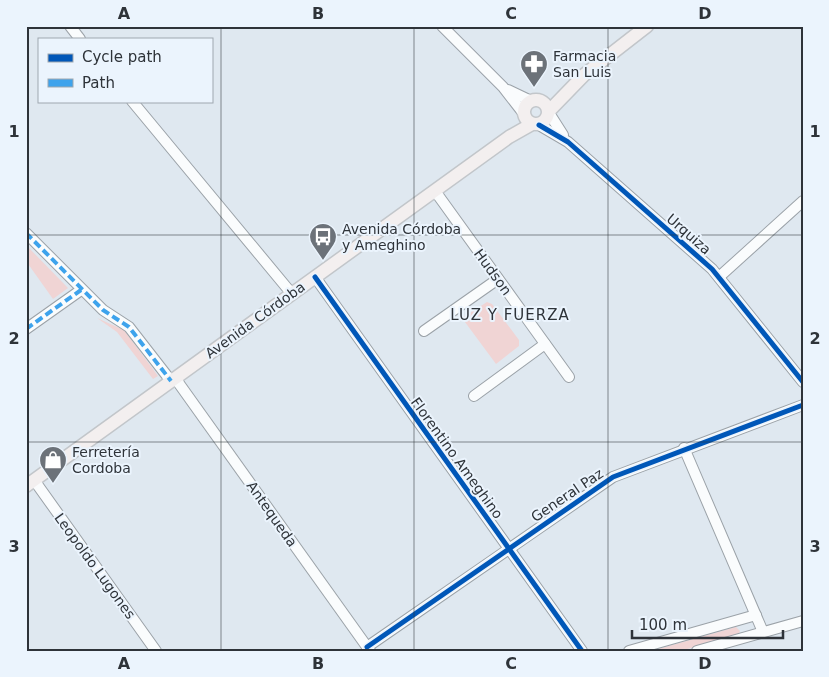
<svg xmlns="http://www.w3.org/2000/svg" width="829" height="677" viewBox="0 0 829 677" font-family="'DejaVu Sans',sans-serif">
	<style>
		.green { fill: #f0d4d4 }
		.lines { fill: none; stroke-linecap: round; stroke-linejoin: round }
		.minor-casing { stroke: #9ba2a8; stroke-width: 12 }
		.major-casing { stroke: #c2c6ca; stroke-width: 15 }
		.minor { stroke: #fafcfd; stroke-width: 10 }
		.major { stroke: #f3efef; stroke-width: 12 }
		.quiet { stroke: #3ea3ec; stroke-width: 4; stroke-dasharray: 8 4; stroke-linecap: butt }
		.cycleway-casing { stroke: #ebf4fd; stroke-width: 8 }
		.cycleway { stroke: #0057b8; stroke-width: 5 }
		.grid { fill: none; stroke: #2e3339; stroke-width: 1; stroke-opacity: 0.55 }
		.labels { text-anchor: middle; stroke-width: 4; stroke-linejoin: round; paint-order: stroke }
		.poi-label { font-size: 14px; fill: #2e3339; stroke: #ebf4fd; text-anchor: start }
		.street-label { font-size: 14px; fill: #2e3339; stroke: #ebf4fd }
		.neighbourhood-label { font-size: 15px; letter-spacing: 1px; fill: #2e3339; stroke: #ebf4fd }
		.neatline { fill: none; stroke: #2e3339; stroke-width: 2 }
		.grid-label { font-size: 16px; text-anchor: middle; font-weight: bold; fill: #2e3339 }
	</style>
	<rect width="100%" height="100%" fill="#dfe8f0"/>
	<!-- green -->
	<g class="green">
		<path d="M26 245 68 288 53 299 26 261Z"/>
		<path d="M487 302 492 304 519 340V346L496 364 462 318Z"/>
		<path d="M97 318 124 330 158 376 153 379 117 332Z"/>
		<path d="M736 627 740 631 738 635 680 651H651Z"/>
	</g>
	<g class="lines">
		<defs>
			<g id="minor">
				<path d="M70 26 80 39"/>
				<path d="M442 26 503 87 524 114"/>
				<path d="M508 90 531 101"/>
				<path d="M132 101 292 294"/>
				<path d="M549 113 563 135"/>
				<path d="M539 125 568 142 712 269 803 382"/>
				<path d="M435 191 569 377"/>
				<path d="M26 233 103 310 129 327 171 381"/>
				<path d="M315 277 582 651"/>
				<path d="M719 277 803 201"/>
				<path d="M26 329 81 290"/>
				<path d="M424 331 498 279"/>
				<path d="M175 378 370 651"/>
				<path d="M474 396 545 344"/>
				<path d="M684 448 763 632"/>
				<path d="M34 480 156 651"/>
				<path d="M367 647 613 477 803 405"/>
				<path d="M629 651 756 615"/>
				<path d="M697 651 803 621"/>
			</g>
			<g id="major">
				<circle cx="536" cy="112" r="12"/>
				<path d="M549 111 584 75 647 26"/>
				<path d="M26 486 509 137 532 124"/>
			</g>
		</defs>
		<!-- minor casing -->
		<use href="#minor" class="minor-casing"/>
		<!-- major casing -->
		<use href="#major" class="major-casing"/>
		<!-- minor -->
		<use href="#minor" class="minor"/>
		<!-- major -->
		<use href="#major" class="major"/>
		<!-- quiet -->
		<g class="quiet">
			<path d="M26 233 103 310 129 327 171 381"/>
			<path d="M26 329 81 290"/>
		</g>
		<defs>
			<g id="cycleway">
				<path d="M539 125 568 142 712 269 803 382"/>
				<path d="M315 277 582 651"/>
				<path d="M367 647 613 477 803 405"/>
			</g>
		</defs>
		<!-- cycleway casing -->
		<use href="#cycleway" class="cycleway-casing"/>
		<!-- cycleway -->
		<use href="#cycleway" class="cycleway"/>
	</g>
	<!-- grid -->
	<path class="grid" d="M221 26V651M414 26V651M608 26V651M26 235H803M26 442H803"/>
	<!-- icons -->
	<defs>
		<symbol id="pharmacy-pin" viewBox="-11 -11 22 30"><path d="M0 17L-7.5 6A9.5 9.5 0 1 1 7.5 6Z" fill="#6c7279" stroke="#ebf4fd"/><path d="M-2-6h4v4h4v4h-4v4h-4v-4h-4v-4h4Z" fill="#fff"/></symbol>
		<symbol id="bus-pin" viewBox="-11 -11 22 30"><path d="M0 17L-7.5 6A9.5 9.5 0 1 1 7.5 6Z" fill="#6c7279" stroke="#ebf4fd"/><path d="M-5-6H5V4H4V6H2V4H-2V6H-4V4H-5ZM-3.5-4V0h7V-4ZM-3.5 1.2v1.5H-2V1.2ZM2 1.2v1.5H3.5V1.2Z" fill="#fff"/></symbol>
		<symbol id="shop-pin" viewBox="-11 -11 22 30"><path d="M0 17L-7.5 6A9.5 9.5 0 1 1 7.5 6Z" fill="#6c7279" stroke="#ebf4fd"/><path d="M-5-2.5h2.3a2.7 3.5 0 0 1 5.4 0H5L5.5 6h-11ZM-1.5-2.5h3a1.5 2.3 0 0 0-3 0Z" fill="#fff"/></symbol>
	</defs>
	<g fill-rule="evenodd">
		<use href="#pharmacy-pin" x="518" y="48" width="32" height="43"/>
		<use href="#bus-pin" x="307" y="221" width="32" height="43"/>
		<use href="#shop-pin" x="37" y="444" width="32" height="43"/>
	</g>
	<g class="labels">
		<!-- poi labels -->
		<g class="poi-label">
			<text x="553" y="61">Farmacia<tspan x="553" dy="16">San Luis</tspan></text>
			<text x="342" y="234">Avenida Córdoba<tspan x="342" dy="16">y Ameghino</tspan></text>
			<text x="72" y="457">Ferretería<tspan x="72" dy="16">Cordoba</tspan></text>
		</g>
		<!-- street labels -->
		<g class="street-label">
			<text transform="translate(689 234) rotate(41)" y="5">Urquiza</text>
			<text transform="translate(493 272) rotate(54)" y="5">Hudson</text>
			<text transform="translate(255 320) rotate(-36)" y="5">Avenida Córdoba</text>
			<text transform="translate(457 458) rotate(54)" y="5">Florentino Ameghino</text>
			<text transform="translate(567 495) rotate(-34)" y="5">General Paz</text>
			<text transform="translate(272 514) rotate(55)" y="5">Antequeda</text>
			<text transform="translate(95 566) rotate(54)" y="5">Leopoldo Lugones</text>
		</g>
		<!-- neighbourhood labels -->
		<g class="neighbourhood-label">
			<text x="510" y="320">LUZ Y FUERZA</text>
		</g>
	</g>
	<!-- border -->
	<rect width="829" height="677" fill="none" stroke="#ebf4fd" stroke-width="55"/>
	<!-- legend -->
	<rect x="38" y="38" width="175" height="65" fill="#ebf4fd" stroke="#9fa7af"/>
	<rect x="48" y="54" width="25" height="8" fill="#0057b8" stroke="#9fa7af"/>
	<text x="82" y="62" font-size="15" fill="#2e3339">Cycle path</text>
	<rect x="48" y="79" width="25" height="8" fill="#3ea3ec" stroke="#9fa7af"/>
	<text x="82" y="88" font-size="15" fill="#2e3339">Path</text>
	<!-- scale -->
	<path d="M632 630v8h151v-8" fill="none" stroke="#2e3339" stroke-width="2.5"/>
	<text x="639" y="630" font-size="15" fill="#2e3339" stroke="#ebf4fd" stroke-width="4" paint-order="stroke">100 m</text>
	<rect x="28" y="28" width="774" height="622" class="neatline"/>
	<g class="grid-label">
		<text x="124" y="19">A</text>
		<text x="318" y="19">B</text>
		<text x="511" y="19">C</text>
		<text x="705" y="19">D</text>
		<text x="14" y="137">1</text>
		<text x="815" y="137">1</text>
		<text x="14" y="344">2</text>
		<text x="815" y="344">2</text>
		<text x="14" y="552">3</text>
		<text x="815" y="552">3</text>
		<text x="124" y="669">A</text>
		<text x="318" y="669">B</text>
		<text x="511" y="669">C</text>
		<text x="705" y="669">D</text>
	</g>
</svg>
